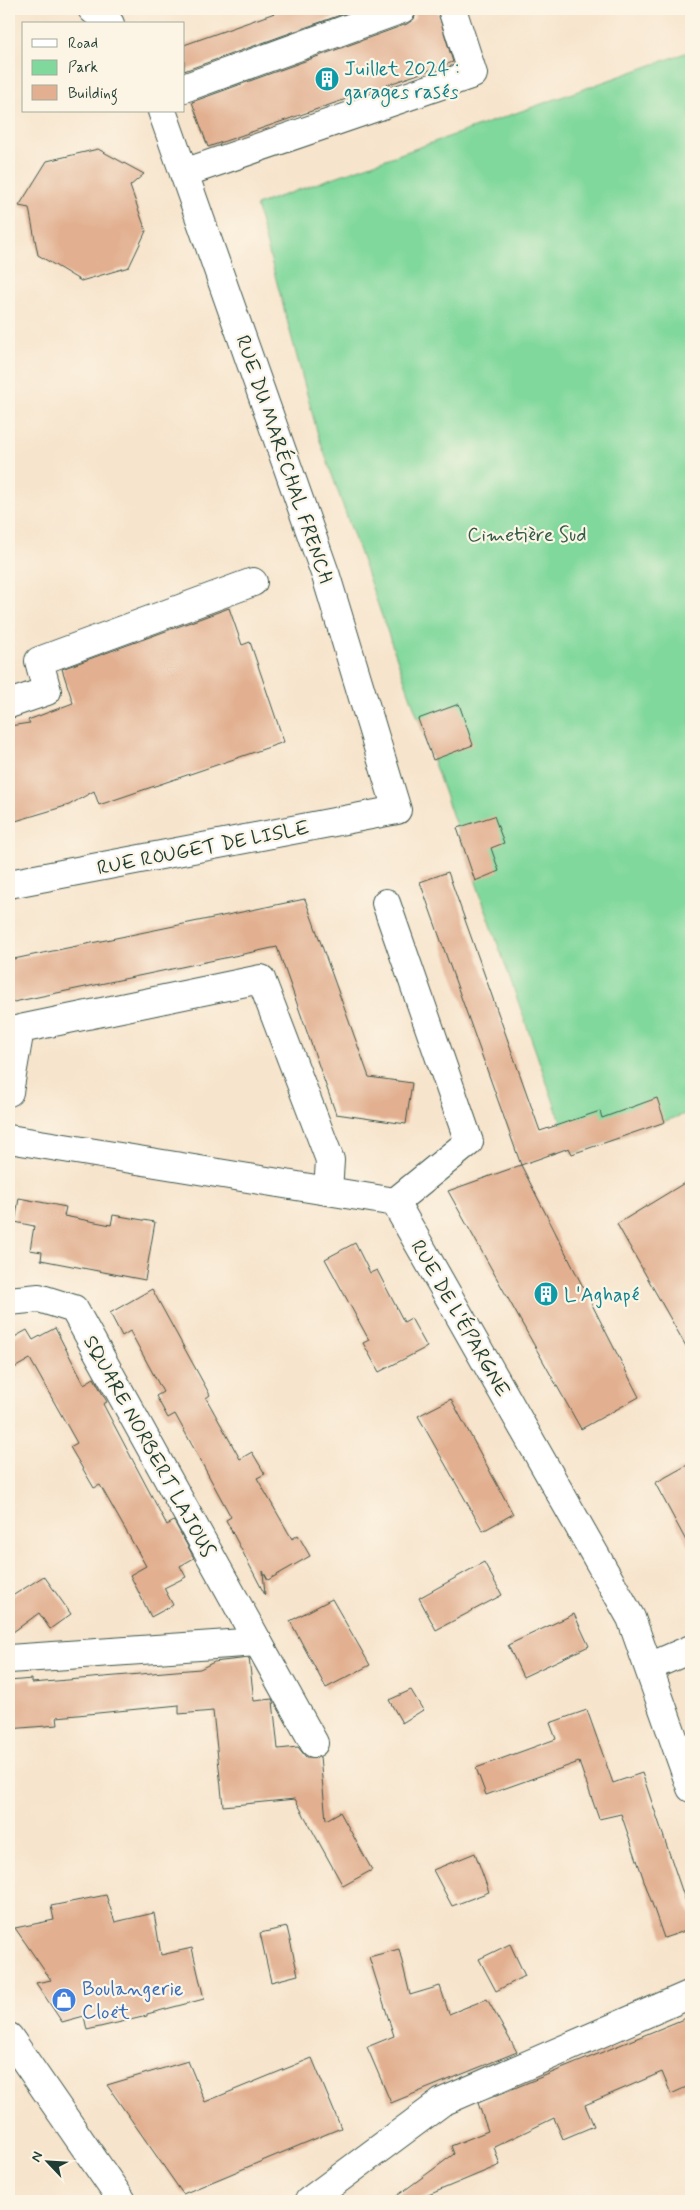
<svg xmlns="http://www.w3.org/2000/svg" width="700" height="2210" viewBox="0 0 700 2210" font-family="Mynerve,sans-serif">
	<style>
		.green { fill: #80d89c; stroke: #508a68 }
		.building { fill: #e2b091 }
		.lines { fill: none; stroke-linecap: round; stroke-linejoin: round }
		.minor-casing { stroke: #3f564b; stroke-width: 30 }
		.minor { stroke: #fff; stroke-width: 28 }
		.labels { text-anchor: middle; stroke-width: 4.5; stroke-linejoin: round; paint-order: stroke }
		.culture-label { font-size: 20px; fill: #0d838f; stroke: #fcf5e5; text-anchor: start }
		.street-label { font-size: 20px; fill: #1f3d34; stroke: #fcf5e5 }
		.park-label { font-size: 20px; fill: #325c49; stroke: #fcf5e5 }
		.shop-label { font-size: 20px; fill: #366cbe; stroke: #fcf5e5; text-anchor: start }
	</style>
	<rect width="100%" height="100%" fill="#fcf5e5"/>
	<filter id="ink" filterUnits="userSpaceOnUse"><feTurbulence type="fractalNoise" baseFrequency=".02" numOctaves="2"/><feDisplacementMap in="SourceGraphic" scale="10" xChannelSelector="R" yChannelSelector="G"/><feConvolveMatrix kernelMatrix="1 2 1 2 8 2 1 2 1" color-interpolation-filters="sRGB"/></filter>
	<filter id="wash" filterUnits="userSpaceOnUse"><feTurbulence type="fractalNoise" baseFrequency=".0096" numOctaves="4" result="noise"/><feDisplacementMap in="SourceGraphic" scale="20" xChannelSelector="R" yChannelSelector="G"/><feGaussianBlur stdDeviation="1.12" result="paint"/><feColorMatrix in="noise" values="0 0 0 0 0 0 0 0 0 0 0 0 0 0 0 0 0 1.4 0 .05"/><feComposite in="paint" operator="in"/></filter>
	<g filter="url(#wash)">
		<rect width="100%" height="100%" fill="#f7e4cc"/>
		<!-- green -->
		<path class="green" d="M691 51V1112L572 1154 318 435 256 205Z"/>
		<g id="blocks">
			<!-- building -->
			<g class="building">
				<path d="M286 9H357L184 71V45Z"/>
				<path d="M417 9H437L453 62 208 147 192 102 407 24 414 19Z"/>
				<path d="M98 149 144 174 130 186 146 231 129 267 81 281 38 255 29 208 19 206 47 161Z"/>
				<path d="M229 608 242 645 250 642 284 742 99 805 94 791 69 805 9 823V726L30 723 28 720 73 703 62 669Z"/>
				<path d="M459 704 473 745 433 760 418 719Z"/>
				<path d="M494 816 504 843 491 848 499 871 475 881 457 828Z"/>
				<path d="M448 872 540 1131 600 1111 602 1118 657 1098 665 1122 572 1154 569 1148 521 1165 420 882Z"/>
				<path d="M305 899 369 1077 412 1083 406 1124 336 1114 277 947 9 1003V960Z"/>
				<path d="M521 1165 639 1397 581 1429 448 1191Z"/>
				<path d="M691 1179V1355L617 1224Z"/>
				<path d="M19 1198 66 1207 64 1216 111 1225 113 1215 155 1222 145 1280 41 1260 42 1252 30 1250 34 1226 15 1222Z"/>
				<path d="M355 1243 370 1273 377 1270 404 1322 411 1318 427 1347 379 1372 363 1343 369 1340 325 1259Z"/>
				<path d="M152 1289 210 1395 206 1398 240 1459 252 1452 265 1474 257 1478 292 1539 298 1535 310 1556 268 1580 263 1571 265 1595 226 1520 231 1517 198 1456 175 1414 168 1418 156 1396 163 1392 130 1331 122 1336 110 1313Z"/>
				<path d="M55 1328 84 1384 94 1378 107 1402 103 1404 167 1525 174 1521 194 1558 180 1566 186 1577 164 1588 173 1605 151 1617 130 1575 146 1566 100 1485 94 1488 70 1447 77 1443 30 1359 9 1371V1340L27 1330 33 1340Z"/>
				<path d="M451 1399 513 1514 483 1531 418 1416Z"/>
				<path d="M691 1463V1550L655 1483Z"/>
				<path d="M484 1562 502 1595 436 1630 419 1598Z"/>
				<path d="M44 1576 71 1614 50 1629 39 1613 9 1635V1598Z"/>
				<path d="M332 1599 370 1665 326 1688 290 1621Z"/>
				<path d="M574 1614 589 1646 523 1677 508 1645Z"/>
				<path d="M249 1658 254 1701 272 1699 273 1701 278 1749 298 1747 306 1757H320L326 1820 340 1812 372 1870 343 1886 295 1799 223 1806 213 1711 179 1714V1705L57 1717 58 1725 9 1729V1681L32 1679V1683L200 1669 214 1662Z"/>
				<path d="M411 1690 423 1710 402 1723 389 1700Z"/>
				<path d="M587 1710 613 1783 642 1773 691 1917V1929L664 1938 621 1814 599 1819 579 1762 486 1795 476 1768 556 1739 550 1723Z"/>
				<path d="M475 1853 489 1892 452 1906 433 1870Z"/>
				<path d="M106 1895 115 1922 154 1913 161 1955 192 1948 204 1999 147 2014V2016L87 2030 84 2016 62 2022 36 1983 51 1980 15 1928 54 1920 51 1906Z"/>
				<path d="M287 1927 298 1975 271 1982 260 1933Z"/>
				<path d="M510 1944 525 1976 496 1991 479 1959Z"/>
				<path d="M399 1949 410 1995 440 1986 449 2014 487 1999 517 2052 391 2103 367 2047 394 2036 369 1957Z"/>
				<path d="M691 2016V2085L671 2094 662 2072 585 2105 594 2126 563 2139 554 2118 494 2147 500 2165 414 2201H390L454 2154 451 2146 488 2131 478 2103Z"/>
				<path d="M312 2058 341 2128 183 2194 107 2085 188 2061 205 2102Z"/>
			</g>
		</g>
	</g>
	<g filter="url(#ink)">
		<use href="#blocks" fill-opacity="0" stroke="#3f564b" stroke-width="1"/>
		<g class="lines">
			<defs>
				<g id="minor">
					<path d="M92 9 110 24"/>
					<path d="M184 88 402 9"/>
					<path d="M184 173 473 74 452 9"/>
					<path d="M9 704 47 691 39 661 253 582"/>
					<path d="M9 884 397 810 326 576 162 111"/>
					<path d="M386 903 469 1142 395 1202"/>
					<path d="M9 1092 20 1029 261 979 330 1160 328 1191"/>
					<path d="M9 1139 395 1202 631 1618 691 1788"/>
					<path d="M9 1301 39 1298 74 1309 258 1642 9 1659"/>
					<path d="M258 1642 314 1743"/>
					<path d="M649 1667 691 1649"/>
					<path d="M9 2037 122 2201"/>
					<path d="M309 2201 442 2102 691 1994"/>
				</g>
			</defs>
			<!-- minor casing -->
			<use href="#minor" class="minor-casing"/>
			<!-- minor -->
			<use href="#minor" class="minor"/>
		</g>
	</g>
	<!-- icons -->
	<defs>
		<symbol id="building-disc" viewBox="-11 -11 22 22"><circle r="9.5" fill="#0f9aa8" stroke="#fcf5e5"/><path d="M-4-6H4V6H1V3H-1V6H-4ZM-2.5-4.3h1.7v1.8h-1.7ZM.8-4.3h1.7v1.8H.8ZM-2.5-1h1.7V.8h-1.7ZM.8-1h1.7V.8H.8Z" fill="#fff"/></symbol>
		<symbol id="shop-disc" viewBox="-11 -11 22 22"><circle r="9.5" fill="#3f7fe0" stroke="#fcf5e5"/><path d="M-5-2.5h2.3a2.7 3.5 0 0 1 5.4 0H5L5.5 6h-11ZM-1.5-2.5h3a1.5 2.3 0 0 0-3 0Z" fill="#fff"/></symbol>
	</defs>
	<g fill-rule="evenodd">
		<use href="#building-disc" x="313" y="65" width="28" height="28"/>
		<use href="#building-disc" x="532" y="1280" width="28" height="28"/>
		<use href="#shop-disc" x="50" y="1986" width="28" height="28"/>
	</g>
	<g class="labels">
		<!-- culture labels -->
		<g class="culture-label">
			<text x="344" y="75">Juillet 2024 :<tspan x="344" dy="23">garages rasés</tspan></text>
			<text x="564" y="1301">L'Aghapé</text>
		</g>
		<!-- street labels -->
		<g class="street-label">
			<text transform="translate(285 459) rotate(71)" y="7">RUE DU MARÉCHAL FRENCH</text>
			<text transform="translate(203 847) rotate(-11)" y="7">RUE ROUGET DE LISLE</text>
			<text transform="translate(461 1318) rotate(60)" y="7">RUE DE L'ÉPARGNE</text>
			<text transform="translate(150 1446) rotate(61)" y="7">SQUARE NORBERT LAJOUS</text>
		</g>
		<!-- park labels -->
		<g class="park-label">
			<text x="527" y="541">Cimetière Sud</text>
		</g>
		<!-- shop labels -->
		<g class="shop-label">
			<text x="82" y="1995">Boulangerie<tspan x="82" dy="23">Cloët</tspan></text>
		</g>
	</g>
	<!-- margin -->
	<rect width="700" height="2210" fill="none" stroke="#fcf5e5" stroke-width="30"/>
	<!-- legend -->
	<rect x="22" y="22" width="162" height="90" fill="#fcf5e5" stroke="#a4ab9e"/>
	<rect x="32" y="39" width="25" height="8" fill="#ffffff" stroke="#a4ab9e"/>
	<text x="68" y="48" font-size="15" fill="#1f3d34">Road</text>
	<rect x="32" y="60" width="25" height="15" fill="#80d89c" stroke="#a4ab9e"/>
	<text x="68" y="72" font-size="15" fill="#1f3d34">Park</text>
	<rect x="32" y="85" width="25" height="15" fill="#e2b091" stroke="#a4ab9e"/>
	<text x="68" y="98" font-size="15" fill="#1f3d34">Building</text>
	<!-- north arrow -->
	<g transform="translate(48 2162) rotate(295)" stroke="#fcf5e5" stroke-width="4" paint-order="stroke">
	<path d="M0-4L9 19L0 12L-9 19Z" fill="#1f3d34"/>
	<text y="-8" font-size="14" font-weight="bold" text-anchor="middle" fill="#1f3d34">N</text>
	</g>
</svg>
